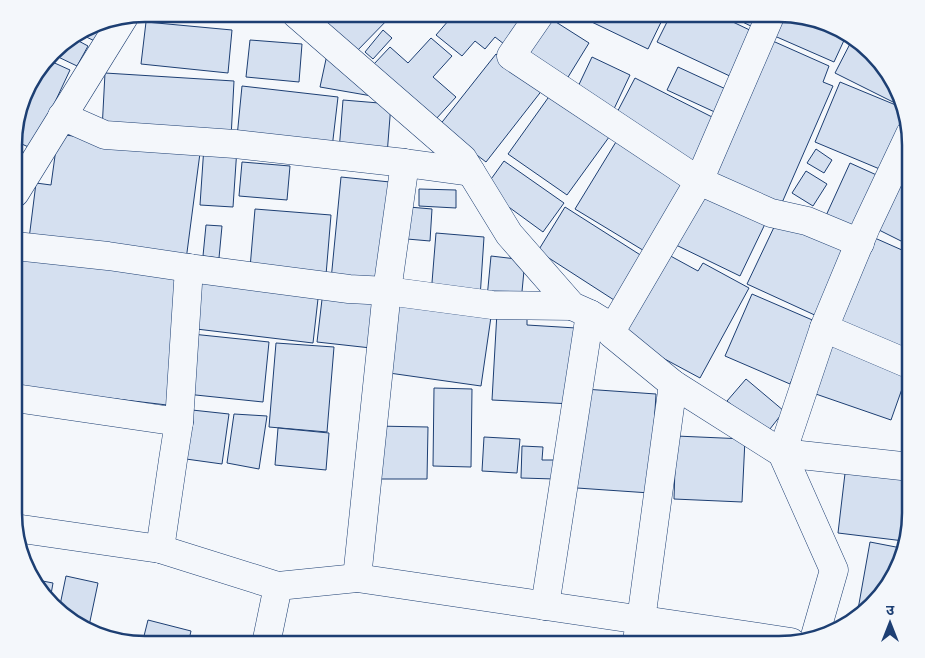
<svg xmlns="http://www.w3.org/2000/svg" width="925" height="658" viewBox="0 0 925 658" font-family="'Work Sans','Noto Sans Devanagari',sans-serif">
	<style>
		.building { fill: #d5e0f0; stroke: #1d3f73 }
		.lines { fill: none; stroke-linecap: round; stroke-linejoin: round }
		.street-casing { stroke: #1d3f73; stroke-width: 29 }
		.secondary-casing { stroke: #1d3f73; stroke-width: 29 }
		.street { stroke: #f4f7fb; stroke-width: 28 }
		.secondary { stroke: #f4f7fb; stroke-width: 28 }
		.rim { fill: none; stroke: #1d3f73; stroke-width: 2.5 }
	</style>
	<rect width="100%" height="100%" fill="#f4f7fb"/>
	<!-- building -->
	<g class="building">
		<path d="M313 14H393L354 54Z"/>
		<path d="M442 14H530L504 44 495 37 485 49 475 41 462 56 436 35 449 20Z"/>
		<path d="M575 14H665L648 49Z"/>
		<path d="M671 14H716L756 33 734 78 657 42Z"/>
		<path d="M726 14H764L757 29Z"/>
		<path d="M779 14H788L846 36 834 62 770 34Z"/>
		<path d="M548 17 589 43 565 82 523 56Z"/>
		<path d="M110 20 99 43 80 34 103 21Z"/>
		<path d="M146 22 232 30 228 73 141 64Z"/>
		<path d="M383 30 392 38 373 59 365 52Z"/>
		<path d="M73 38 88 46 77 66 52 54 59 46Z"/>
		<path d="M431 38 452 56 433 77 456 97 436 119 374 64 390 47 408 63Z"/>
		<path d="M766 38 829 66 823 82 833 86 781 205 707 173Z"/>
		<path d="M853 38 860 41 898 87 903 107 835 73Z"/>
		<path d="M250 40 302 44 299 82 246 77Z"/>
		<path d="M328 50 389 99 320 87Z"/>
		<path d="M496 54 543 89 486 162 439 126Z"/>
		<path d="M592 57 630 75 613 111 575 93Z"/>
		<path d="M48 60 70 70 33 149 15 141V128L31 80Z"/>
		<path d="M678 67 730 91 719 114 667 90Z"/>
		<path d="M105 73 234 81 231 138 102 130Z"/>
		<path d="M635 78 716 119 693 164 612 122Z"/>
		<path d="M840 82 903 108 905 116 882 170 815 142Z"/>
		<path d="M242 86 338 97 332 148 237 137Z"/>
		<path d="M553 91 612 133 567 195 508 154Z"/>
		<path d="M343 100 391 104 387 155 339 151Z"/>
		<path d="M58 134 200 153 186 260 29 239 36 183 51 185Z"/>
		<path d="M619 137 690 180 646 252 575 209Z"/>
		<path d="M204 146 237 148 233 207 200 205Z"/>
		<path d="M15 148 27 154 15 183Z"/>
		<path d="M816 149 832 160 824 173 807 163Z"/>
		<path d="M911 159V246L875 228Z"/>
		<path d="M504 161 564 203 543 232 484 189Z"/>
		<path d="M242 162 290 166 287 200 239 196Z"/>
		<path d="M850 163 881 177 854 234 824 220Z"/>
		<path d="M806 171 827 184 813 206 792 193Z"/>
		<path d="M341 177 390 182 380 285 331 280Z"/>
		<path d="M419 189 456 190V208L419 206Z"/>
		<path d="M701 194 765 224 740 276 676 245Z"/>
		<path d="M409 207 432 209 430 241 407 239Z"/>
		<path d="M565 207 642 256 614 300 538 251Z"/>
		<path d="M255 209 331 215 326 275 250 268Z"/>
		<path d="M776 223 803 234 807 225 852 245 819 317 747 284Z"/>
		<path d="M206 225 222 226 219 258 203 256Z"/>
		<path d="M436 233 484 237 480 298 431 295Z"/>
		<path d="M868 235 911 254V355L831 321Z"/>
		<path d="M15 253 184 273 167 405 15 387Z"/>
		<path d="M665 253 698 271 703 263 749 288 700 378 620 335Z"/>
		<path d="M491 256 525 260 521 302 487 298Z"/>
		<path d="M195 275 319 290 313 343 188 328Z"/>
		<path d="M323 291 377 297 371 348 317 342Z"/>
		<path d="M752 294 817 322 790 384 725 356Z"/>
		<path d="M392 296 492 310 481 386 382 372Z"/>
		<path d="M497 312 527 314V325L576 328 572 404 492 400Z"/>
		<path d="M192 334 269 342 263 402 186 394Z"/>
		<path d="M827 341 909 369 891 420 810 392Z"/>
		<path d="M276 343 334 347 327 432 269 427Z"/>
		<path d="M746 379 784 411 766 434 727 401Z"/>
		<path d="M434 388 472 389 471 467 433 466Z"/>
		<path d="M584 389 656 394 650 493 577 488Z"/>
		<path d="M911 401V459H906Z"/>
		<path d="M192 410 229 414 222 464 186 459Z"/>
		<path d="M234 414 267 416 259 469 227 463Z"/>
		<path d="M375 426 428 427 427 479H375Z"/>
		<path d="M278 428 329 433 326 470 275 465Z"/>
		<path d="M676 436 745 439 742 502 674 499Z"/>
		<path d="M484 437 520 439 517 473 482 471Z"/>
		<path d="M522 446 543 447 542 460H556L555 479 521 478Z"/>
		<path d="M846 465 911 472V521L904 541 838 533Z"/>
		<path d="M870 542 901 548 884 593 857 615Z"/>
		<path d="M66 576 98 583 89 626 65 617 59 610Z"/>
		<path d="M32 579 53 583 50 600Z"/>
		<path d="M148 620 191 631 188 644H142Z"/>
	</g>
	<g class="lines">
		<defs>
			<g id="street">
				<path d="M296 14 463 159 509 234 572 306 590 314 613 328 612 334 673 384 782 453 911 467"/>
				<path d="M540 14 511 56 699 181 771 213 807 221 860 243"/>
				<path d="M62 116 105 135 235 144 405 163 471 172"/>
				<path d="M15 246 108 256 189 268 349 289 387 291 492 305 572 306"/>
				<path d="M613 328 699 181 771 14"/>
				<path d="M824 328 911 365"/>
				<path d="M15 398 179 422 173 460 160 549"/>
				<path d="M179 422 189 268"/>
				<path d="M357 578 387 291 405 163"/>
				<path d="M278 586 357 578 791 642"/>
				<path d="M545 606 590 314"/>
				<path d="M815 636 834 570 782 453 824 328 866 227 910 134"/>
				<path d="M636 644 641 620 673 384"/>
			</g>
			<g id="secondary">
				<path d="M15 193 124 17"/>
				<path d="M15 528 160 549 278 586 266 644"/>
			</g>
		</defs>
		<!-- street casing -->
		<use href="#street" class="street-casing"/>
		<!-- secondary casing -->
		<use href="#secondary" class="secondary-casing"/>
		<!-- street -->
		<use href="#street" class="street"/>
		<!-- secondary -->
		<use href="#secondary" class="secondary"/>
	</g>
	<!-- crop -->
	<path d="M0 0H925V658H0ZM145 22H779A123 123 0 0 1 902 145V513A123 123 0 0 1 779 636H145A123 123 0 0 1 22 513V145A123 123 0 0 1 145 22Z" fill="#f4f7fb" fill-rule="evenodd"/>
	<path class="rim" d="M145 22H779A123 123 0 0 1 902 145V513A123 123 0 0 1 779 636H145A123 123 0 0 1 22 513V145A123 123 0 0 1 145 22Z"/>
	<!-- north arrow -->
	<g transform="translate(890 623)" stroke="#f4f7fb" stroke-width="4" paint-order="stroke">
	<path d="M0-4L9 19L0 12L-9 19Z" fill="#1d3f73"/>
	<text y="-8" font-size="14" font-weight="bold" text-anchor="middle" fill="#1d3f73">उ</text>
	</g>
</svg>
